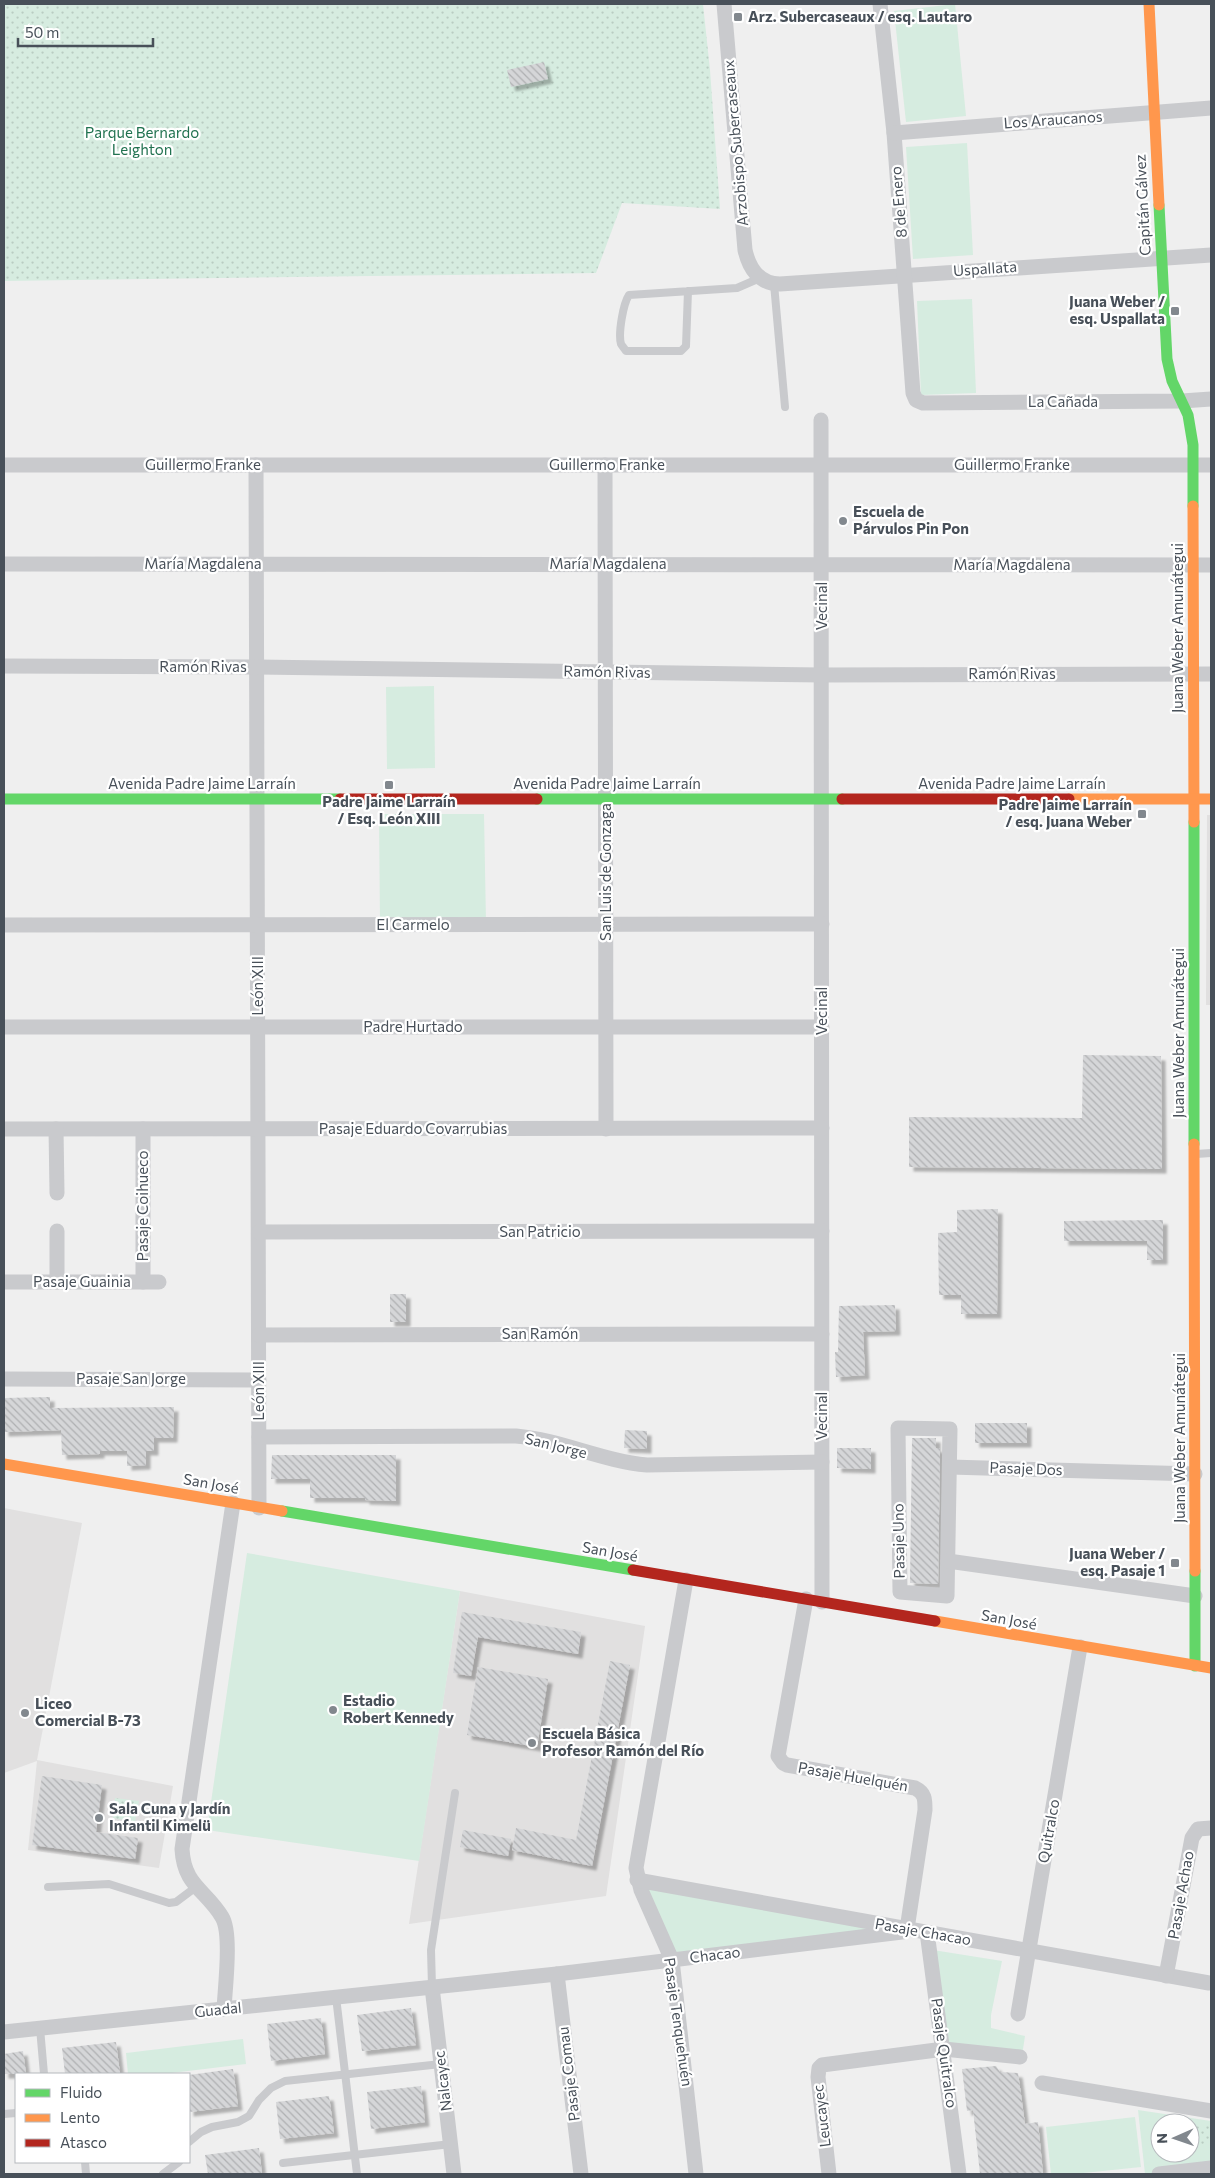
<svg xmlns="http://www.w3.org/2000/svg" width="1215" height="2178" viewBox="0 0 1215 2178" font-family="Commissioner,sans-serif">
	<style>
		.education { fill: #e1e0e0 }
		.grass { fill: #d6ece0; fill-rule: evenodd }
		.park { fill: url(#park-dots) }
		.building { fill: url(#building-back-hatch); filter: url(#shadow) }
		.lines { fill: none; stroke-linecap: round; stroke-linejoin: round }
		.lane { stroke: #c9cacd; stroke-width: 8 }
		.street { stroke: #c9cacd; stroke-width: 15 }
		.fast { stroke: #63d668; stroke-width: 11 }
		.slow { stroke: #ff974d; stroke-width: 11 }
		.jam { stroke: #b3261e; stroke-width: 11 }
		.poi-dot { fill: #82888e; stroke: #fff; stroke-width: 2 }
		.labels { text-anchor: middle; stroke-width: 4.5; stroke-linejoin: round; paint-order: stroke }
		.poi-label { font-size: 15px; font-weight: bold; fill: #485059; stroke: #fff; text-anchor: start }
		.street-label { font-size: 15px; fill: #485059; stroke: #fff }
		.park-label { font-size: 15px; fill: #217250; stroke: #fff }
	</style>
	<defs>
		<pattern id="park-dots" width="8" height="8" patternUnits="userSpaceOnUse" patternTransform="scale(1.25)"><rect width="8" height="8" fill="#d6ece0"/><path d="M2 2h.1M6 6h.1" fill="none" stroke="#b9ccc2" stroke-width="1.8" stroke-linecap="round"/></pattern>
		<pattern id="building-back-hatch" width="6" height="6" patternUnits="userSpaceOnUse" patternTransform="scale(1.25)"><rect width="6" height="6" fill="#d5d6d8"/><path d="M-1 5l2 2M0 0l6 6M5-1l2 2" fill="none" stroke="#afb0b2"/></pattern>
		<filter id="shadow"><feDropShadow dx="4.5" dy="4.5" stdDeviation="1" flood-color="#0004"/></filter>
	</defs>
	<rect width="100%" height="100%" fill="#efefef"/>
	<!-- education -->
	<g class="education">
		<path d="M1207 815H1211V1005H1206Z"/>
		<path d="M4 1508 82 1523 37 1760 173 1786 159 1868 28 1850 37 1761 4 1773Z"/>
		<path d="M460 1591 645 1626 606 1896 409 1924Z"/>
	</g>
	<!-- grass -->
	<g class="grass">
		<path d="M955 4 966 116 906 122 894 11Z"/>
		<path d="M967 143 973 255 913 259 906 147Z"/>
		<path d="M972 299 976 393 921 395 917 301Z"/>
		<path d="M434 686 435 768 387 769 386 687Z"/>
		<path d="M379 814H484L486 923 380 925Z"/>
		<path d="M247 1553 460 1591 419 1861 207 1830Z"/>
		<path d="M643 1884 892 1929 670 1953Z"/>
		<path d="M933 1950 1002 1961 991 2015V2028L1025 2036 1022 2056 948 2053Z"/>
		<path d="M243 2039 246 2064 163 2074H128L126 2053Z"/>
		<path d="M1138 2110 1211 2121V2173L1145 2174ZM1160 2123H1190V2153H1160Z"/>
		<path d="M1135 2117 1141 2167 1074 2174H1051L1046 2127Z"/>
	</g>
	<!-- park -->
	<g class="park">
		<path d="M4 4H703L710 70 720 209 622 203 596 273 4 281Z"/>
		<path d="M115 1798 139 1801 135 1822 113 1818Z"/>
		<rect x="1195" y="2124" width="16" height="20"/>
	</g>
	<!-- building -->
	<g class="building">
		<path d="M544 62 548 79 511 87 507 70Z"/>
		<path d="M1083 1055 1161 1056 1162 1169 909 1167V1117L1082 1118Z"/>
		<path d="M998 1209 997 1314H961V1295H939L938 1233 957 1232V1210Z"/>
		<path d="M1163 1220V1260H1147V1241H1064V1221Z"/>
		<rect x="390" y="1294" width="16" height="28"/>
		<path d="M895 1305 896 1331 863 1332 865 1375 836 1377 835 1352H838L839 1306Z"/>
		<path d="M50 1397V1408L174 1407 173 1438H154V1451H146V1465L127 1466V1451H100V1454L62 1455 61 1430 4 1432V1398Z"/>
		<rect x="975" y="1423" width="52" height="20"/>
		<path d="M625 1430 647 1431V1449L624 1448Z"/>
		<path d="M912 1438H936V1448H940L938 1584 910 1583Z"/>
		<path d="M837 1448H871V1469L837 1468Z"/>
		<path d="M272 1455H396V1501L365 1500V1498H310V1479H271Z"/>
		<path d="M462 1612 581 1632 578 1654 478 1637 471 1676 453 1673Z"/>
		<path d="M610 1661 630 1665 592 1866 512 1850 516 1828 576 1840Z"/>
		<path d="M478 1667 548 1679 537 1747 467 1735Z"/>
		<path d="M42 1776 102 1785 96 1832 138 1838 135 1859 32 1845Z"/>
		<path d="M463 1830 511 1839 508 1856 460 1847Z"/>
		<path d="M411 2008 416 2045 362 2051 357 2015Z"/>
		<path d="M321 2018 325 2054 271 2061 267 2024Z"/>
		<path d="M116 2042 120 2074H65L62 2048Z"/>
		<path d="M23 2051 26 2074H4V2054Z"/>
		<path d="M996 2066 1000 2072 1018 2073 1025 2124 1038 2122 1043 2174H980L973 2110 967 2111 962 2069Z"/>
		<path d="M233 2069 238 2106 189 2112V2075Z"/>
		<path d="M421 2086 425 2122 371 2129 367 2092Z"/>
		<path d="M329 2096 334 2133 280 2139 276 2102Z"/>
		<path d="M259 2148 262 2174H208L205 2155Z"/>
	</g>
	<g class="lines">
		<!-- lane -->
		<g class="lane">
			<path d="M774 284 785 407"/>
			<path d="M688 291 686 346 681 351H626C624 348 622 346 621 344 618 334 623 304 629 295L737 288 760 278"/>
			<path d="M1196 1154 1211 1153"/>
			<path d="M48 1887 109 1884 169 1903 176 1902 196 1887"/>
			<path d="M432 1987 431 1950 455 1793"/>
			<path d="M336 1997 357 2174"/>
			<path d="M40 2028 44 2074"/>
			<path d="M4 2114 16 2113"/>
			<path d="M189 2142 201 2132 212 2127 238 2122 249 2116 259 2100 271 2088 285 2081 441 2064"/>
			<path d="M85 2162 86 2174"/>
			<path d="M283 2163 451 2144"/>
			<path d="M163 2174 179 2162"/>
		</g>
		<!-- street -->
		<g class="street">
			<path d="M724 4 745 250C749 268 759 284 780 284L1211 255"/>
			<path d="M880 4 894 133 913 393 916 400 923 403 1182 401 1211 399"/>
			<path d="M894 133 1211 108"/>
			<path d="M821 420 822 1602"/>
			<path d="M4 465H1211"/>
			<path d="M256 465 259 1508"/>
			<path d="M605 465 606 1129"/>
			<path d="M4 564 1211 565"/>
			<path d="M4 666 257 667 822 675 1211 674"/>
			<path d="M4 925 822 924"/>
			<path d="M4 1027H822"/>
			<path d="M4 1129 822 1128"/>
			<path d="M56 1129 57 1193"/>
			<path d="M57 1231V1282"/>
			<path d="M259 1232 822 1231"/>
			<path d="M4 1282H159"/>
			<path d="M143 1282V1129"/>
			<path d="M259 1335 822 1334"/>
			<path d="M4 1379 259 1380"/>
			<path d="M898 1428 950 1429 947 1596 900 1592Z"/>
			<path d="M259 1437 516 1436C561 1440 602 1461 647 1465L822 1462"/>
			<path d="M950 1467 1195 1474"/>
			<path d="M948 1561 1195 1596"/>
			<path d="M686 1580 636 1868 641 1890 672 1960 696 2174"/>
			<path d="M637 1880 1209 1983"/>
			<path d="M927 1932 959 2174"/>
			<path d="M557 1974 581 2174"/>
			<path d="M1166 1976 1192 1838 1198 1829 1211 1828"/>
			<path d="M432 1987 454 2174"/>
			<path d="M224 2009C225 1988 232 1933 222 1917 205 1889 184 1886 182 1849L233 1503"/>
			<path d="M1018 2014 1080 1647"/>
			<path d="M4 2032 557 1974 902 1932 907 1929 925 1810C925 1799 925 1793 915 1788L787 1765 783 1763 778 1756 806 1599"/>
			<path d="M1042 2083 1211 2111"/>
			<path d="M829 2174 818 2077 819 2068 822 2065 944 2049 1020 2057"/>
			<path d="M1159 2174 1211 2168"/>
		</g>
		<!-- fast -->
		<g class="fast">
			<path d="M1159 205 1167 359 1172 381 1188 415 1193 445V506"/>
			<path d="M4 799H340"/>
			<path d="M537 799H842"/>
			<path d="M1194 822V1144"/>
			<path d="M282 1511 633 1570"/>
			<path d="M1195 1571V1666"/>
		</g>
		<!-- slow -->
		<g class="slow">
			<path d="M1149 4 1159 205"/>
			<path d="M1193 506 1194 822"/>
			<path d="M1069 799H1211"/>
			<path d="M1194 1144 1195 1571"/>
			<path d="M4 1464 282 1511"/>
			<path d="M935 1621 1211 1668"/>
		</g>
		<!-- jam -->
		<g class="jam">
			<path d="M340 799H537"/>
			<path d="M842 799H1069"/>
			<path d="M633 1570 935 1621"/>
		</g>
	</g>
	<!-- markers -->
	<g class="poi-dot">
		<rect x="733" y="12" width="10" height="10" rx="2.5"/>
		<rect x="1170" y="306" width="10" height="10" rx="2.5"/>
		<circle cx="843" cy="521" r="5"/>
		<rect x="384" y="780" width="10" height="10" rx="2.5"/>
		<rect x="1137" y="809" width="10" height="10" rx="2.5"/>
		<rect x="1170" y="1558" width="10" height="10" rx="2.5"/>
		<circle cx="333" cy="1710" r="5"/>
		<circle cx="25" cy="1713" r="5"/>
		<circle cx="532" cy="1743" r="5"/>
		<circle cx="99" cy="1818" r="5"/>
	</g>
	<g class="labels">
		<!-- poi labels -->
		<g class="poi-label">
			<text x="748" y="22">Arz. Subercaseaux / esq. Lautaro</text>
			<text x="1165" y="307" text-anchor="end">Juana Weber /<tspan x="1165" dy="17">esq. Uspallata</tspan></text>
			<text x="853" y="517">Escuela de<tspan x="853" dy="17">Párvulos Pin Pon</tspan></text>
			<text x="389" y="807" text-anchor="middle">Padre Jaime Larraín<tspan x="389" dy="17">/ Esq. León XIII</tspan></text>
			<text x="1132" y="810" text-anchor="end">Padre Jaime Larraín<tspan x="1132" dy="17">/ esq. Juana Weber</tspan></text>
			<text x="1165" y="1559" text-anchor="end">Juana Weber /<tspan x="1165" dy="17">esq. Pasaje 1</tspan></text>
			<text x="343" y="1706">Estadio<tspan x="343" dy="17">Robert Kennedy</tspan></text>
			<text x="35" y="1709">Liceo<tspan x="35" dy="17">Comercial B-73</tspan></text>
			<text x="542" y="1739">Escuela Básica<tspan x="542" dy="17">Profesor Ramón del Río</tspan></text>
			<text x="109" y="1814">Sala Cuna y Jardín<tspan x="109" dy="17">Infantil Kimelü</tspan></text>
		</g>
		<!-- street labels -->
		<g class="street-label">
			<text transform="translate(1053 120) rotate(-4)" y="5">Los Araucanos</text>
			<text transform="translate(736 143) rotate(-95)" y="5">Arzobispo Subercaseaux</text>
			<text transform="translate(899 202) rotate(-95)" y="5">8 de Enero</text>
			<text transform="translate(1143 205) rotate(-93)" y="5">Capitán Gálvez</text>
			<text transform="translate(985 269) rotate(-4)" y="5">Uspallata</text>
			<text x="1063" y="407">La Cañada</text>
			<text x="203" y="470">Guillermo Franke</text>
			<text x="607" y="470">Guillermo Franke</text>
			<text x="1012" y="470">Guillermo Franke</text>
			<text x="203" y="569">María Magdalena</text>
			<text x="608" y="569">María Magdalena</text>
			<text x="1012" y="570">María Magdalena</text>
			<text transform="translate(822 606) rotate(-90)" y="5">Vecinal</text>
			<text transform="translate(1178 628) rotate(-90)" y="5">Juana Weber Amunátegui</text>
			<text x="203" y="672">Ramón Rivas</text>
			<text transform="translate(607 672) rotate(1)" y="5">Ramón Rivas</text>
			<text x="1012" y="679">Ramón Rivas</text>
			<text x="202" y="789">Avenida Padre Jaime Larraín</text>
			<text x="607" y="789">Avenida Padre Jaime Larraín</text>
			<text x="1012" y="789">Avenida Padre Jaime Larraín</text>
			<text transform="translate(606 872) rotate(-90)" y="5">San Luis de Gonzaga</text>
			<text x="413" y="930">El Carmelo</text>
			<text transform="translate(258 986) rotate(-90)" y="5">León XIII</text>
			<text transform="translate(822 1011) rotate(-90)" y="5">Vecinal</text>
			<text x="413" y="1032">Padre Hurtado</text>
			<text transform="translate(1179 1033) rotate(-90)" y="5">Juana Weber Amunátegui</text>
			<text x="413" y="1134">Pasaje Eduardo Covarrubias</text>
			<text transform="translate(143 1206) rotate(-90)" y="5">Pasaje Coihueco</text>
			<text x="540" y="1237">San Patricio</text>
			<text x="82" y="1287">Pasaje Guainia</text>
			<text x="540" y="1339">San Ramón</text>
			<text x="131" y="1384">Pasaje San Jorge</text>
			<text transform="translate(259 1391) rotate(-90)" y="5">León XIII</text>
			<text transform="translate(822 1416) rotate(-90)" y="5">Vecinal</text>
			<text transform="translate(1180 1438) rotate(-90)" y="5">Juana Weber Amunátegui</text>
			<text transform="translate(556 1446) rotate(14)" y="5">San Jorge</text>
			<text transform="translate(1026 1469) rotate(2)" y="5">Pasaje Dos</text>
			<text transform="translate(211 1484) rotate(10)" y="5">San José</text>
			<text transform="translate(899 1541) rotate(-91)" y="5">Pasaje Uno</text>
			<text transform="translate(610 1552) rotate(10)" y="5">San José</text>
			<text transform="translate(1009 1620) rotate(10)" y="5">San José</text>
			<text transform="translate(853 1777) rotate(10)" y="5">Pasaje Huelquén</text>
			<text transform="translate(1049 1831) rotate(-80)" y="5">Quitralco</text>
			<text transform="translate(1181 1895) rotate(-80)" y="5">Pasaje Achao</text>
			<text transform="translate(923 1932) rotate(10)" y="5">Pasaje Chacao</text>
			<text transform="translate(715 1955) rotate(-7)" y="5">Chacao</text>
			<text transform="translate(218 2010) rotate(-6)" y="5">Guadal</text>
			<text transform="translate(678 2022) rotate(82)" y="5">Pasaje Tenquehuén</text>
			<text transform="translate(944 2053) rotate(82)" y="5">Pasaje Quitralco</text>
			<text transform="translate(569 2074) rotate(-97)" y="5">Pasaje Comau</text>
			<text transform="translate(443 2081) rotate(-97)" y="5">Nalcayec</text>
			<text transform="translate(822 2116) rotate(-97)" y="5">Leucayec</text>
		</g>
		<!-- park labels -->
		<g class="park-label">
			<text x="142" y="138">Parque Bernardo<tspan x="142" dy="17">Leighton</tspan></text>
		</g>
	</g>
	<!-- border -->
	<rect width="1215" height="2178" fill="none" stroke="#485059" stroke-width="10"/>
	<!-- legend -->
	<rect x="15" y="2073" width="175" height="90" fill="#ffffff" stroke="#b6b9bd"/>
	<rect x="25" y="2089" width="25" height="8" fill="#63d668" stroke="#b6b9bd"/>
	<text x="60" y="2098" font-size="15" fill="#485059">Fluido</text>
	<rect x="25" y="2114" width="25" height="8" fill="#ff974d" stroke="#b6b9bd"/>
	<text x="60" y="2123" font-size="15" fill="#485059">Lento</text>
	<rect x="25" y="2139" width="25" height="8" fill="#b3261e" stroke="#b6b9bd"/>
	<text x="60" y="2148" font-size="15" fill="#485059">Atasco</text>
	<!-- north arrow -->
	<g transform="translate(1175 2138) rotate(268)"><circle r="24" fill="#ffffff" stroke="#b6b9bd"/>
	<path d="M0-4L9 19L0 12L-9 19Z" fill="#82888e"/>
	<text y="-8" font-size="14" font-weight="bold" text-anchor="middle" fill="#485059">N</text>
	</g>
	<!-- scale -->
	<path d="M18 38v8h135v-8" fill="none" stroke="#485059" stroke-width="2.5"/>
	<text x="25" y="38" font-size="15" fill="#485059" stroke="#ffffff" stroke-width="4" paint-order="stroke">50 m</text>
</svg>
